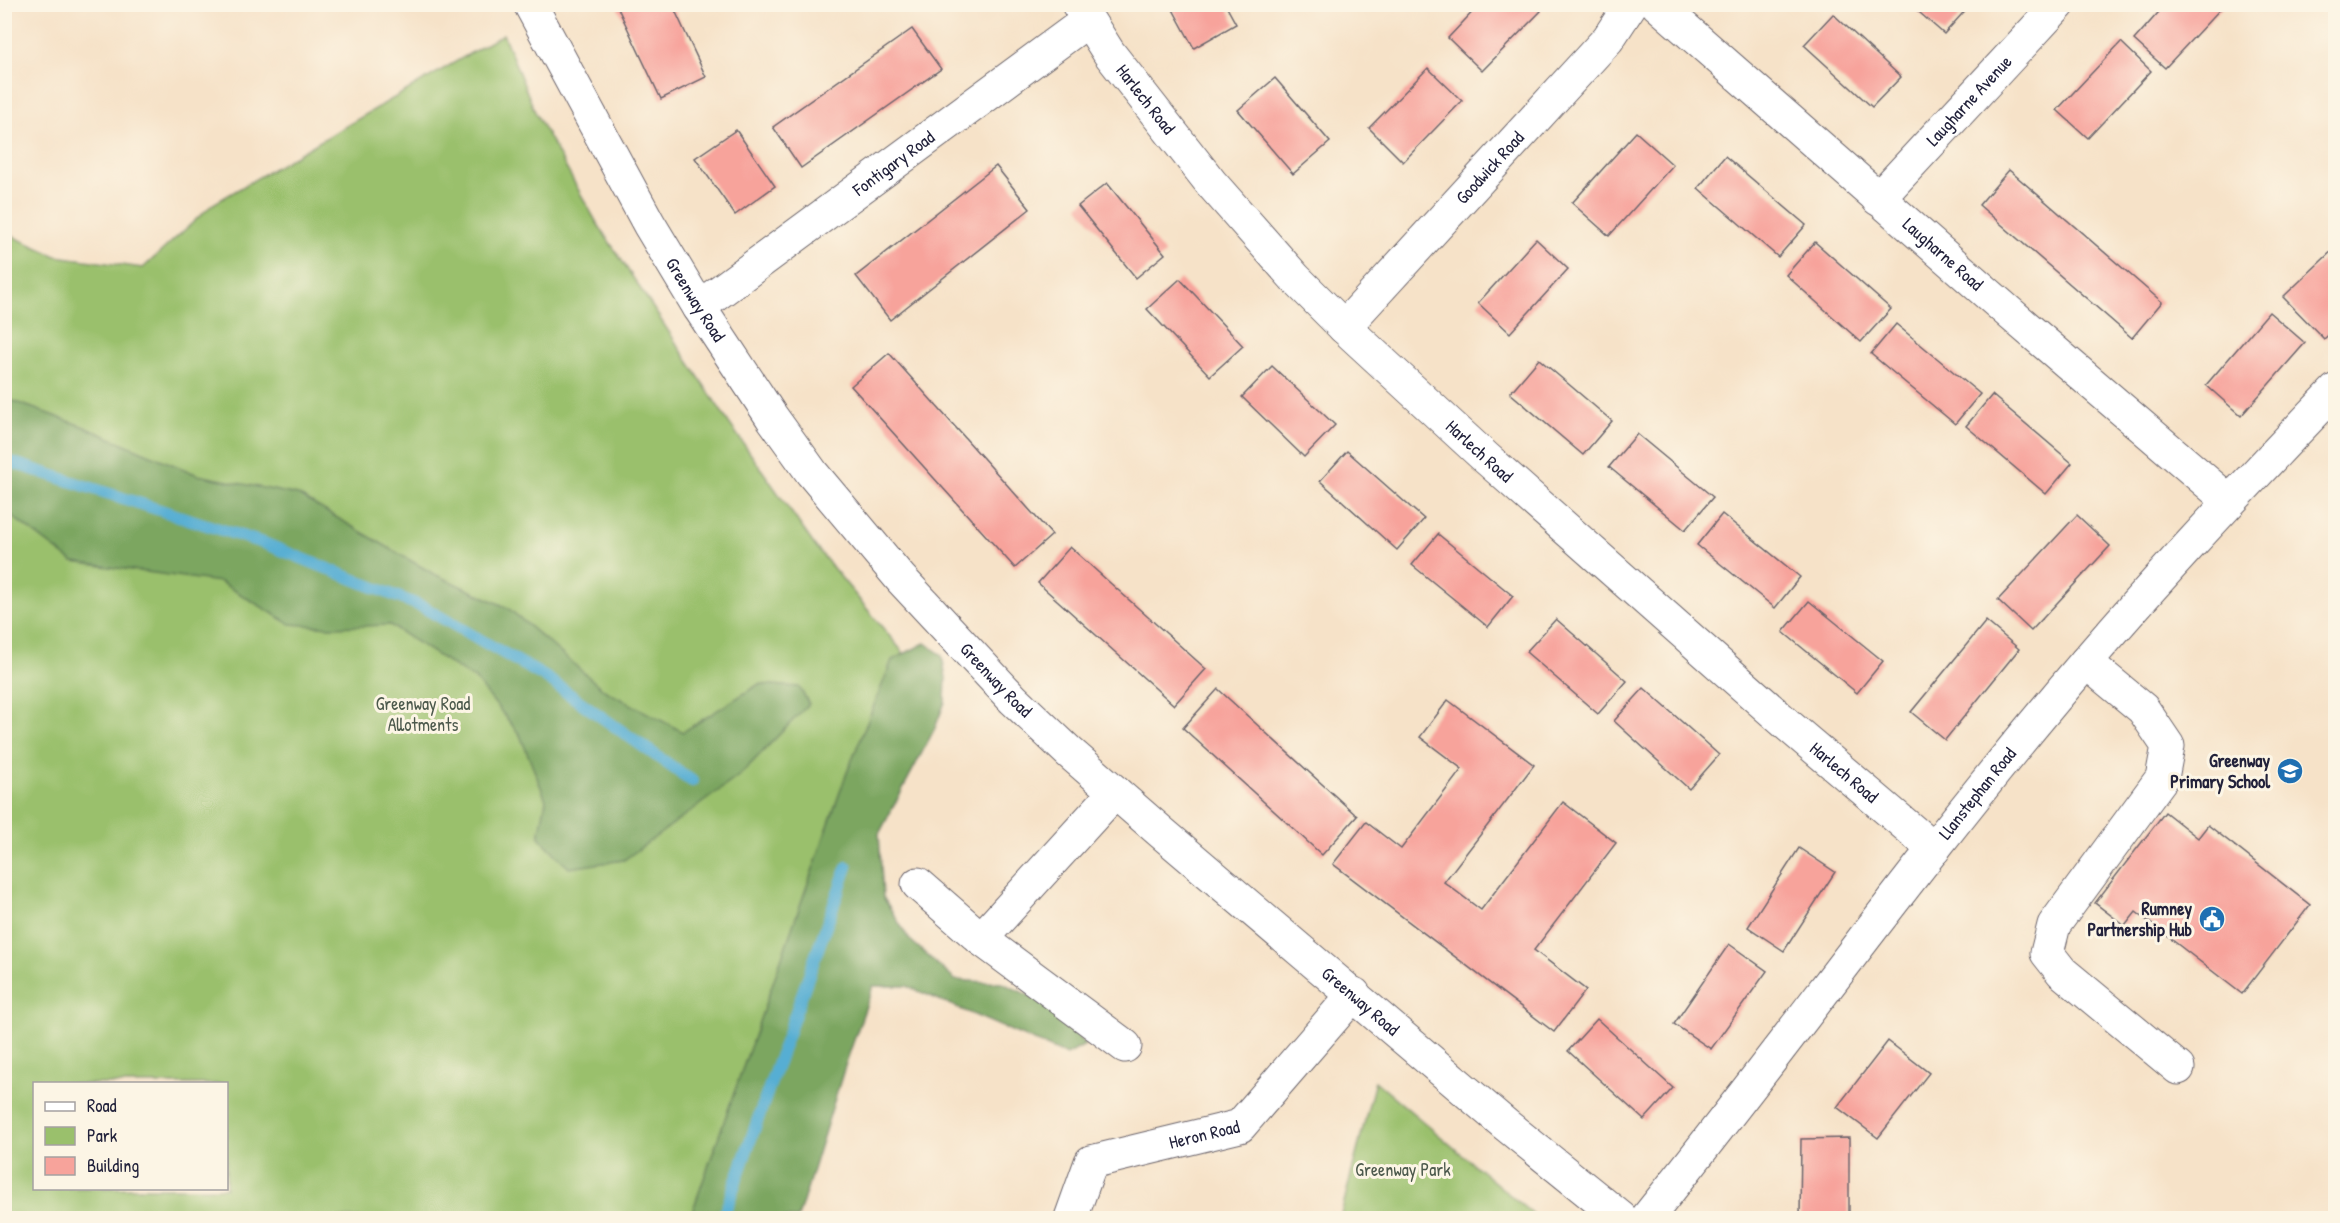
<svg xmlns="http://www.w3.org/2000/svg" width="2340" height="1223" viewBox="0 0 2340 1223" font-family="'Patrick Hand',sans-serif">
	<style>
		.green { fill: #9ac06c; stroke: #5e7154; stroke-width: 1.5; fill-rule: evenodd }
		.forest { fill: #7ba660; stroke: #4e644e; stroke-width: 1.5 }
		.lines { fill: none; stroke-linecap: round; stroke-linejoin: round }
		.stream { stroke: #56aed3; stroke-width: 12 }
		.building { fill: #f7a39b }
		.minor-casing { stroke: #6c656c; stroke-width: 35 }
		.minor { stroke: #fff; stroke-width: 33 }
		.labels { text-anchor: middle; stroke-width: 6; stroke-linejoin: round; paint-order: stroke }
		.street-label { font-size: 18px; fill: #22223b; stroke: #fcf5e5 }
		.park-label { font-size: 18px; fill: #4c594c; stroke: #fcf5e5 }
		.poi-label { font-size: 18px; font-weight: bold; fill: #22223b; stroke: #fcf5e5; text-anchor: end }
	</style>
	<rect width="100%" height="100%" fill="#fcf5e5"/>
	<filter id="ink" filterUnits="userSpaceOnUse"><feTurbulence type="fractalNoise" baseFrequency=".0167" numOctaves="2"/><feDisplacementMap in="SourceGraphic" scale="12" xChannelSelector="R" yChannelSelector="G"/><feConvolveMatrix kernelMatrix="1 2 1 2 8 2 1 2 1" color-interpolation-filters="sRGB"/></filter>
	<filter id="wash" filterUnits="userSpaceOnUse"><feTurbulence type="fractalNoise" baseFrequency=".008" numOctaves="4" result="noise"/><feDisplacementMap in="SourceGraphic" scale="24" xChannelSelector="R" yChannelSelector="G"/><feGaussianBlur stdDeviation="1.35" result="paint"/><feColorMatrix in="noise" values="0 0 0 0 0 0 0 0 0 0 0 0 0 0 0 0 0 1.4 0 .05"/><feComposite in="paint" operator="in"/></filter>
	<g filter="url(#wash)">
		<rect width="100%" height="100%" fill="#f6e2c8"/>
		<!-- green -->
		<g class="green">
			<path d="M503 34 536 114 597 223 729 423 815 546 906 656 708 1218H5V233L56 256 143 268 213 204ZM34 1084H226V1188H34Z"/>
			<path d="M1375 1081 1537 1218H1340Z"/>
		</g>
		<!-- forest -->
		<g class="forest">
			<path d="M5 398 82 426 198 475 298 495 432 573 508 608 604 690 683 732 759 684 799 687 809 704 740 775 624 860 569 868 539 837 546 800 520 735 476 680 390 625 331 627 290 624 220 582 73 562 5 511Z"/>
			<path d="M925 643 942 655 946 678 945 702 935 728 879 834 883 897 909 939 955 980 1002 983 1055 1007 1085 1045 1067 1055 907 986H873L846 1063 798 1218H690L846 775 892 660Z"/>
		</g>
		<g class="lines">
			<!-- stream -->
			<g class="stream">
				<path d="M4 460 266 544 423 607 545 677 692 781"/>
				<path d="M723 1218 847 867"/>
			</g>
		</g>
		<g id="blocks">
			<!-- building -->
			<g class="building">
				<path d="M616 4H672L706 77 661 99Z"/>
				<path d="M1170 4H1225L1236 24 1194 48Z"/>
				<path d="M1480 4H1534L1541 11 1482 71 1448 38Z"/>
				<path d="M1914 4H1971L1944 34 1912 6Z"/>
				<path d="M2166 4H2225L2165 68 2134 40Z"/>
				<path d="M1833 14 1901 77 1872 107 1804 45Z"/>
				<path d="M912 29 941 69 801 168 773 127Z"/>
				<path d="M2121 42 2151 71 2088 138 2057 110Z"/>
				<path d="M1428 68 1462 101 1403 162 1369 128Z"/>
				<path d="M1275 78 1330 142 1293 174 1238 110Z"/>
				<path d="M736 130 775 186 735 215 695 158Z"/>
				<path d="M1636 132 1673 165 1609 236 1572 203Z"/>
				<path d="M1725 156 1806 225 1778 257 1698 188Z"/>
				<path d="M996 166 1030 209 890 320 856 276Z"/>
				<path d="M2009 170 2162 302 2132 338 1979 205Z"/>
				<path d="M1107 183 1165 254 1136 278 1078 206Z"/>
				<path d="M1536 239 1568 269 1510 333 1478 303Z"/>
				<path d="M1815 242 1891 309 1861 342 1786 275Z"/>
				<path d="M2336 247V328L2324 339 2283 297Z"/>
				<path d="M1180 279 1243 346 1210 376 1147 309Z"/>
				<path d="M2269 312 2305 343 2241 416 2206 385Z"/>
				<path d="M1896 324 1980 394 1955 424 1871 354Z"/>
				<path d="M889 353 1052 535 1015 568 851 386Z"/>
				<path d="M1539 359 1612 421 1583 455 1510 393Z"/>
				<path d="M1272 366 1335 425 1304 457 1242 397Z"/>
				<path d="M1992 395 2072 463 2046 494 1966 426Z"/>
				<path d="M1637 434 1713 497 1685 530 1609 467Z"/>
				<path d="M1347 451 1424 519 1397 550 1320 481Z"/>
				<path d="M1722 514 1800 577 1775 608 1697 545Z"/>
				<path d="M2077 515 2110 546 2031 631 1998 600Z"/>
				<path d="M1438 534 1513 596 1488 627 1412 565Z"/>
				<path d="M1070 547 1206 669 1174 705 1038 583Z"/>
				<path d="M1809 601 1883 661 1857 693 1783 632Z"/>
				<path d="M1556 619 1627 681 1598 714 1526 652Z"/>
				<path d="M1986 621 2019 649 1945 740 1911 712Z"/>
				<path d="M1644 688 1719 755 1689 789 1614 721Z"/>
				<path d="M1218 689 1357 816 1322 855 1183 728Z"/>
				<path d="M1448 700 1534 765 1444 882 1481 910 1563 802 1616 843 1534 950 1586 990 1554 1032 1333 864 1366 822 1401 849 1462 769 1420 737Z"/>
				<path d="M2165 812 2198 838 2208 825 2310 905 2242 994 2136 912 2125 926 2095 903Z"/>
				<path d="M1799 848 1835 872 1784 951 1748 927Z"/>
				<path d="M1729 944 1767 971 1711 1049 1674 1024Z"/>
				<path d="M1597 1019 1673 1088 1644 1120 1568 1051Z"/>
				<path d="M1888 1041 1929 1073 1878 1138 1837 1107Z"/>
				<path d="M1849 1138V1218H1800L1801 1139Z"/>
			</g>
		</g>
	</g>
	<g filter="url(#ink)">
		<use href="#blocks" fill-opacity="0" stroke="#6c656c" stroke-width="1.5"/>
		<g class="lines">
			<defs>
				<g id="minor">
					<path id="s1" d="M530 4 649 224 699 307 771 416 812 473 901 579 1013 699 1069 752 1161 832 1506 1125 1621 1218"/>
					<path id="s2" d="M1078 4 1109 53 1211 183 1295 278 1344 327 1485 457 1789 726 1934 849"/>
					<path id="s3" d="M1657 4 2012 315 2229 501"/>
					<path id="s4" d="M1878 199 2059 4"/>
					<path id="s5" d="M699 307 1087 21"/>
					<path id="s6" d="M1344 327 1608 39 1631 4"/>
					<path d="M2086 662 2143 709 2168 746 2162 778 2054 925 2047 953 2062 972 2178 1068"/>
					<path d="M918 884 981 939 1125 1046"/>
					<path d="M981 939 1115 792"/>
					<path id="s7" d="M1071 1218 1091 1162 1240 1126 1354 994"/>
					<path id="s8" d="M1647 1218C1783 1049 1909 873 2048 707 2139 597 2237 493 2336 390"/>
				</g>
			</defs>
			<!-- minor casing -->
			<use href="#minor" class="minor-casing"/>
			<!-- minor -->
			<use href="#minor" class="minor"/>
		</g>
	</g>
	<!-- icons -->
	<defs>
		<symbol id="school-disc" viewBox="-11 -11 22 22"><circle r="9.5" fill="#1f6fb2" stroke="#fcf5e5"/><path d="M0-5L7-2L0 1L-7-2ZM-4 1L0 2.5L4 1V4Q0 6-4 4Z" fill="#fff"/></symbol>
		<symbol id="civic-disc" viewBox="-11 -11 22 22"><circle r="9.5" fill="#1f6fb2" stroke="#fcf5e5"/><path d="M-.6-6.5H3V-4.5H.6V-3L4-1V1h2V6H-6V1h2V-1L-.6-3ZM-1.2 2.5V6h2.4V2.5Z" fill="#fff"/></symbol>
	</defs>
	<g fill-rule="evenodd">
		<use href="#school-disc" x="2275" y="756" width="30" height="30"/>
		<use href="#civic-disc" x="2197" y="904" width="30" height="30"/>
	</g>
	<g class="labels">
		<!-- street labels -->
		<g class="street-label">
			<text dy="6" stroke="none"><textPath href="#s2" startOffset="117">Harlech Road</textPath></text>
			<text dy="6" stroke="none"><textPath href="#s4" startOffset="134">Laugharne Avenue</textPath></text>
			<text dy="6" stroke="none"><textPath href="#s5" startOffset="242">Fontigary Road</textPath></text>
			<text dy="6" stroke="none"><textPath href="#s6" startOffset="216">Goodwick Road</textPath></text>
			<text dy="6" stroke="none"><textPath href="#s3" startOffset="380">Laugharne Road</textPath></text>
			<text dy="6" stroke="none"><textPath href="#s1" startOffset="339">Greenway Road</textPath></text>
			<text dy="6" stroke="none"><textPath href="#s2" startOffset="603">Harlech Road</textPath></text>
			<text dy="6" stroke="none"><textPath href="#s1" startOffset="825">Greenway Road</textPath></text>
			<text dy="6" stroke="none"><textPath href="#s2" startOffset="1089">Harlech Road</textPath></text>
			<text dy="6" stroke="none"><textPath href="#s8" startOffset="538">Llanstephan Road</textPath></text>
			<text dy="6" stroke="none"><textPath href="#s1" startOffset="1311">Greenway Road</textPath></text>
			<text dy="6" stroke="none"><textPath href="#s7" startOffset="176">Heron Road</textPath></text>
		</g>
		<!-- park labels -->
		<g class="park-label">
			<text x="423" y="710">Greenway Road<tspan x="423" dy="21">Allotments</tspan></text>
			<text x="1403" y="1176">Greenway Park</text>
		</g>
		<!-- poi labels -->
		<g class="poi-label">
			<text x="2270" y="767">Greenway<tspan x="2270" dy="21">Primary School</tspan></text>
			<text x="2192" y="915">Rumney<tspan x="2192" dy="21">Partnership Hub</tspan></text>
		</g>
	</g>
	<!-- margin -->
	<rect width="2340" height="1223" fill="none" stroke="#fcf5e5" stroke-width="24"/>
	<!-- legend -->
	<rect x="33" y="1082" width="195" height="108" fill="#fcf5e5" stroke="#a5a1a1" stroke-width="1.5"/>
	<rect x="45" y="1102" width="30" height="9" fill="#ffffff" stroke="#a5a1a1" stroke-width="1.5"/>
	<text x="87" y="1112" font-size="18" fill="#22223b">Road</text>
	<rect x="45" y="1127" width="30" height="18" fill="#9ac06c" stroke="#a5a1a1" stroke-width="1.5"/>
	<text x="87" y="1142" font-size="18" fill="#22223b">Park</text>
	<rect x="45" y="1157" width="30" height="18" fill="#f7a39b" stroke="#a5a1a1" stroke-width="1.5"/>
	<text x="87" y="1172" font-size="18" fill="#22223b">Building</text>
</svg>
